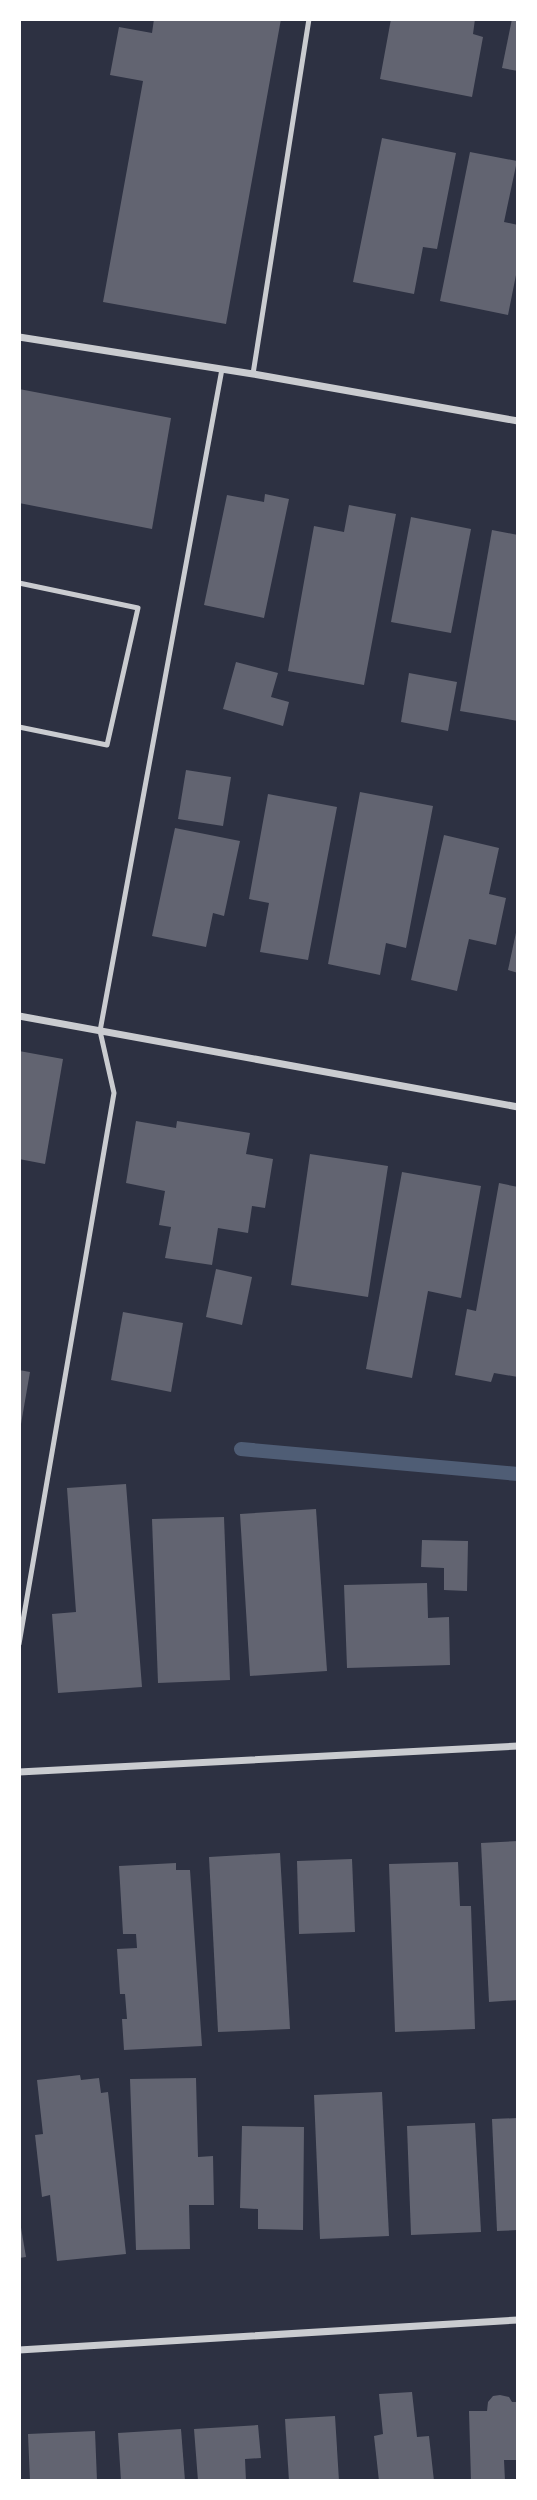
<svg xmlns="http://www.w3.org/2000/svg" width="537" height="2500" viewBox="0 0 537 2500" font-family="Georgia,serif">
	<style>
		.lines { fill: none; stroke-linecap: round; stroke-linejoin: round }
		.stream { stroke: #4f5d75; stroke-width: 14 }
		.building { fill: #626471 }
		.service { stroke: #caccd0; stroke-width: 5 }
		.minor { stroke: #caccd0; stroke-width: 7 }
	</style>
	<rect width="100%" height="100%" fill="#2d3142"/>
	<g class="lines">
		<!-- stream -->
		<path class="stream" d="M241 1449 518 1474"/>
	</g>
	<!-- building -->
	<g class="building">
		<path d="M154 19H281L226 324 103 302 143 81 110 75 119 27 152 33Z"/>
		<path d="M391 19H475L473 34 483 37 472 97 380 79Z"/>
		<path d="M512 19H518V71L502 68Z"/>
		<path d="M382 138 456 153 437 249 423 247 414 294 353 282Z"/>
		<path d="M470 152 517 161 504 222 518 225V265L508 315 440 301Z"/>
		<path d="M19 389 171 418 152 529 19 503Z"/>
		<path d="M265 494 289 499 264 618 204 605 227 495 264 502Z"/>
		<path d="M349 505 396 514 364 685 288 671 314 526 344 532Z"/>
		<path d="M411 517 471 529 451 633 391 622Z"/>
		<path d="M492 530 518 535V721L460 711Z"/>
		<path d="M236 662 278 673 271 697 289 702 283 726 223 709Z"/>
		<path d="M409 673 457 682 448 731 401 722Z"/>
		<path d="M186 770 231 777 223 826 178 819Z"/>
		<path d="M360 792 433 806 406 948 386 943 380 975 328 964Z"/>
		<path d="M268 794 337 807 308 960 260 952 269 903 249 899Z"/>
		<path d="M175 828 240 841 224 916 213 913 206 947 152 936Z"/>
		<path d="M444 835 499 848 489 894 506 898 496 945 469 939 457 991 411 980Z"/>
		<path d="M517 928H518V973L508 970Z"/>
		<path d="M19 1051 63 1059 45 1164 19 1159Z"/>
		<path d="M136 1121 176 1128 177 1121 250 1133 246 1154 273 1159 265 1208 252 1206 248 1233 218 1228 212 1265 165 1258 171 1227 159 1225 165 1191 126 1183Z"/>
		<path d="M310 1154 388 1166 368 1297 291 1285Z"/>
		<path d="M402 1172 481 1186 461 1298 428 1291 412 1378 366 1369Z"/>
		<path d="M499 1183 518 1187V1377L494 1373 491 1382 455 1375 467 1309 476 1311Z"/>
		<path d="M216 1269 252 1277 242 1325 206 1317Z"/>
		<path d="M123 1312 183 1323 171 1392 111 1380Z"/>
		<path d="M19 1370 30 1372 21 1424H19Z"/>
		<path d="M126 1484 142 1687 58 1693 52 1614 76 1612 67 1488Z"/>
		<path d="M316 1509 327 1671 250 1676 240 1514Z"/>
		<path d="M224 1517 230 1680 158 1683 152 1519Z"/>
		<path d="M422 1540 468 1541 467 1591 444 1590V1568L421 1567Z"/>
		<path d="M427 1583 428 1618 449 1617 450 1665 347 1668 344 1585Z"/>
		<path d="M518 1841V2000L489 2002 481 1843Z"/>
		<path d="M280 1853 290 2029 218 2032 209 1857Z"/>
		<path d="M352 1859 355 1932 299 1934 297 1861Z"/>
		<path d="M458 1862 460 1906H471L475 2029 395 2032 389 1864Z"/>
		<path d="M176 1863V1870H190L202 2046 124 2050 122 2019H127L125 1994H120L117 1949 137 1948 136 1934H123L119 1866Z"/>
		<path d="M80 2075 81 2080 99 2078 101 2093 108 2092 126 2254 57 2261 50 2195 42 2197 35 2135 43 2134 37 2080Z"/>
		<path d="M196 2078 198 2157 213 2156 214 2205H189L190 2249 136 2250 130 2079Z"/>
		<path d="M382 2092 389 2236 320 2239 314 2095Z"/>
		<path d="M518 2118V2230L497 2231 492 2119Z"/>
		<path d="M475 2123 481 2232 411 2235 407 2126Z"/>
		<path d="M242 2126 304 2127 303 2230 258 2229V2209L240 2208Z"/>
		<path d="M19 2216 26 2257 19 2258Z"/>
		<path d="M412 2392 417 2437 429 2436 434 2481H379L374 2436 383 2434 379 2394Z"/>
		<path d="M500 2395 509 2397 512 2402H518V2460H504L505 2481H471L469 2411H487L488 2402 493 2396Z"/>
		<path d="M335 2416 339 2481H289L285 2419Z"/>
		<path d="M258 2425 261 2458 245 2459 246 2481H198L194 2429Z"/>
		<path d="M181 2429 185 2481H121L118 2433Z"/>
		<path d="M95 2431 97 2481H30L28 2434Z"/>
	</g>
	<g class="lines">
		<!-- service -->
		<g class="service">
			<path d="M253 374 309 19"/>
			<path d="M19 583 138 608 107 745 19 727"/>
			<path d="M19 1644 114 1093 100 1031 222 369"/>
		</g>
		<!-- minor -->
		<g class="minor">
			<path d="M19 337 253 374 518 421"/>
			<path d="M19 1016 518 1107"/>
			<path d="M19 1772 518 1746"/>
			<path d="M19 2350 518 2320"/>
		</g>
	</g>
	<!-- border -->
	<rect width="537" height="2500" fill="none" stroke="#ffffff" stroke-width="42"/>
</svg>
